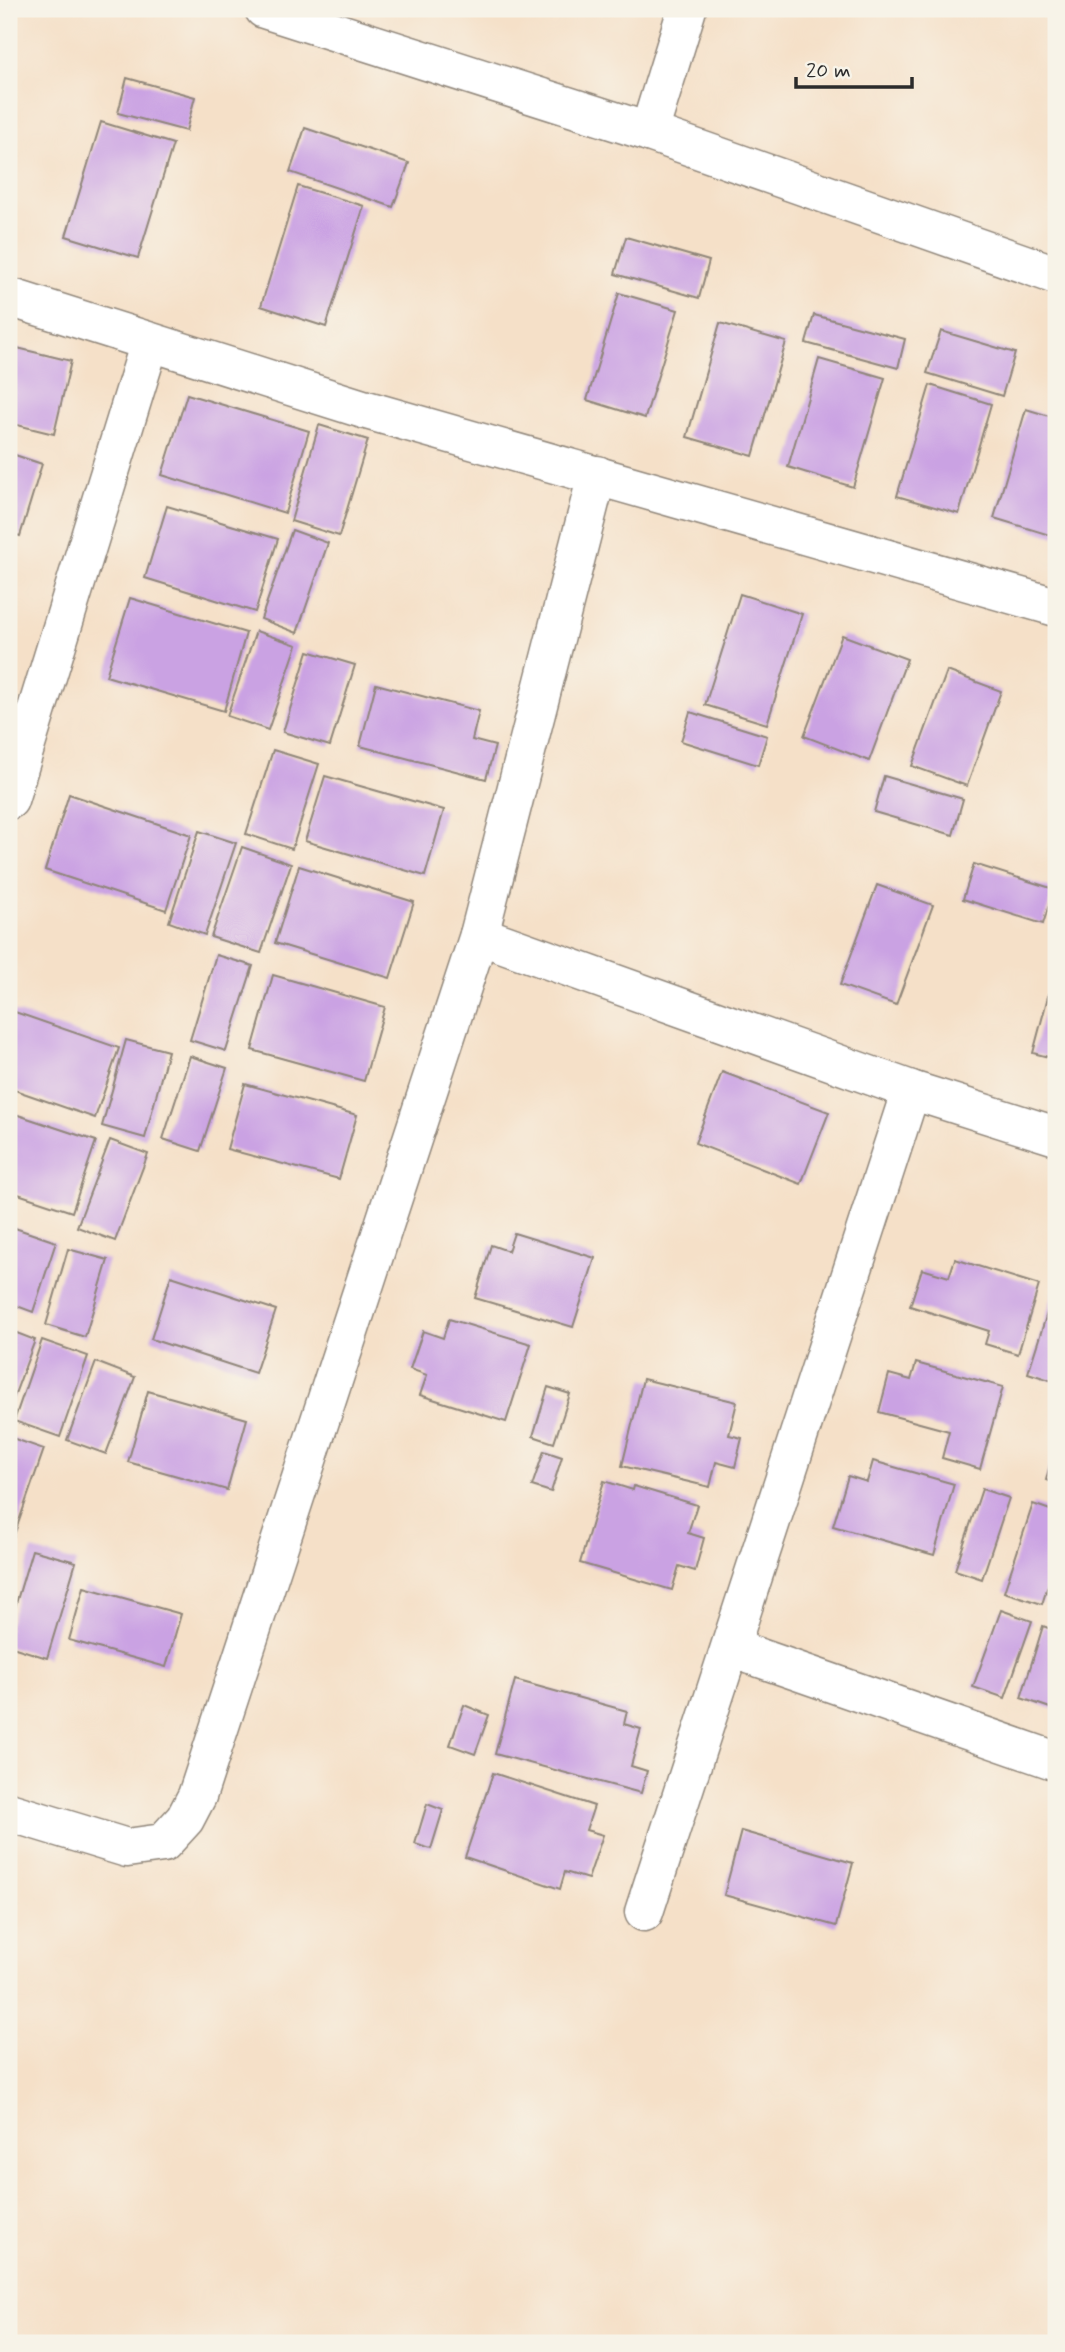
<svg xmlns="http://www.w3.org/2000/svg" width="1065" height="2352" viewBox="0 0 1065 2352" font-family="Mynerve,sans-serif">
	<style>
		.building { fill: #caa2e3 }
		.lines { fill: none; stroke-linecap: round; stroke-linejoin: round }
		.minor-casing { stroke: #90867a; stroke-width: 41 }
		.minor { stroke: #fff; stroke-width: 38 }
	</style>
	<rect width="100%" height="100%" fill="#f7f3e8"/>
	<filter id="ink" filterUnits="userSpaceOnUse"><feTurbulence type="fractalNoise" baseFrequency=".0143" numOctaves="2"/><feDisplacementMap in="SourceGraphic" scale="14" xChannelSelector="R" yChannelSelector="G"/><feConvolveMatrix kernelMatrix="1 2 1 2 8 2 1 2 1" color-interpolation-filters="sRGB"/></filter>
	<filter id="wash" filterUnits="userSpaceOnUse"><feTurbulence type="fractalNoise" baseFrequency=".00686" numOctaves="4" result="noise"/><feDisplacementMap in="SourceGraphic" scale="28" xChannelSelector="R" yChannelSelector="G"/><feGaussianBlur stdDeviation="1.57" result="paint"/><feColorMatrix in="noise" values="0 0 0 0 0 0 0 0 0 0 0 0 0 0 0 0 0 1.4 0 .05"/><feComposite in="paint" operator="in"/></filter>
	<g filter="url(#wash)">
		<rect width="100%" height="100%" fill="#f5e0c8"/>
		<g id="blocks">
			<!-- building -->
			<g class="building">
				<path d="M127 78 195 97 186 131 118 113Z"/>
				<path d="M101 122 173 144 138 258 66 236Z"/>
				<path d="M305 128 409 163 393 207 290 172Z"/>
				<path d="M298 186 364 206 326 327 261 306Z"/>
				<path d="M626 237 709 261 699 298 615 274Z"/>
				<path d="M619 293 678 310 645 418 587 400Z"/>
				<path d="M814 315 905 339 898 368 806 343Z"/>
				<path d="M720 323 786 342 753 456 687 437Z"/>
				<path d="M941 331 1015 353 1002 396 927 373Z"/>
				<path d="M9 346 71 361 54 434 9 423Z"/>
				<path d="M819 359 885 378 853 487 788 467Z"/>
				<path d="M930 385 991 404 959 514 897 496Z"/>
				<path d="M187 394 309 431 285 513 162 475Z"/>
				<path d="M1026 409 1056 418V537L994 518Z"/>
				<path d="M319 425 368 440 339 536 291 521Z"/>
				<path d="M9 453 42 464 20 536 9 533Z"/>
				<path d="M167 506 278 539 255 612 145 578Z"/>
				<path d="M292 530 328 543 297 633 261 619Z"/>
				<path d="M740 594 802 614 767 724 705 705Z"/>
				<path d="M130 598 246 633 224 711 106 676Z"/>
				<path d="M256 631 297 645 268 730 227 716Z"/>
				<path d="M842 635 907 659 869 761 804 736Z"/>
				<path d="M308 651 355 665 330 746 283 732Z"/>
				<path d="M947 671 1001 691 967 786 912 766Z"/>
				<path d="M376 684 479 711 472 740 495 746 486 779 360 746Z"/>
				<path d="M690 712 767 736 758 765 681 741Z"/>
				<path d="M273 750 319 764 292 849 246 834Z"/>
				<path d="M325 776 444 810 425 876 305 841Z"/>
				<path d="M884 776 963 799 953 835 874 812Z"/>
				<path d="M69 794 191 835 166 910 45 870Z"/>
				<path d="M199 831 236 843 205 935 169 922Z"/>
				<path d="M242 847 291 864 261 953 211 937Z"/>
				<path d="M974 864 1054 889 1043 924 963 899Z"/>
				<path d="M299 866 414 902 390 978 275 943Z"/>
				<path d="M877 885 933 905 896 1005 840 985Z"/>
				<path d="M216 955 253 966 226 1051 190 1040Z"/>
				<path d="M1055 970H1056V1059L1033 1053Z"/>
				<path d="M273 975 385 1007 364 1081 252 1050Z"/>
				<path d="M12 1011 119 1048 95 1118 9 1088V1021Z"/>
				<path d="M126 1040 168 1051 145 1138 102 1126Z"/>
				<path d="M190 1056 227 1068 200 1151 163 1139Z"/>
				<path d="M722 1072 829 1112 801 1184 695 1143Z"/>
				<path d="M245 1084 357 1115 339 1179 227 1149Z"/>
				<path d="M9 1112 96 1141 72 1212 9 1191Z"/>
				<path d="M110 1140 148 1154 115 1241 77 1227Z"/>
				<path d="M9 1226 56 1242 33 1312 9 1303Z"/>
				<path d="M514 1233 595 1258 573 1327 475 1298 491 1245 508 1251Z"/>
				<path d="M68 1249 108 1260 85 1337 46 1325Z"/>
				<path d="M955 1259 1039 1285 1018 1354 985 1344 989 1331 910 1306 922 1269 949 1277Z"/>
				<path d="M171 1276 276 1310 255 1373 151 1339Z"/>
				<path d="M1056 1285V1372L1053 1381 1028 1373Z"/>
				<path d="M449 1319 531 1344 506 1422 420 1395 427 1375 410 1369 423 1331 443 1338Z"/>
				<path d="M9 1330 35 1340 9 1410Z"/>
				<path d="M42 1340 88 1356 60 1437 14 1421Z"/>
				<path d="M96 1362 135 1377 106 1454 67 1440Z"/>
				<path d="M916 1363 1003 1387 980 1469 942 1458 949 1431 879 1412 889 1374 911 1380Z"/>
				<path d="M643 1379 737 1402 729 1435 742 1438 735 1467 716 1462 710 1487 622 1466Z"/>
				<path d="M548 1387 570 1394 554 1443 533 1436Z"/>
				<path d="M148 1391 247 1419 227 1490 128 1462Z"/>
				<path d="M9 1437 44 1449 12 1541 9 1540Z"/>
				<path d="M1055 1445H1056V1483L1046 1480Z"/>
				<path d="M544 1451 562 1457 551 1492 532 1486Z"/>
				<path d="M873 1461 954 1484 934 1555 833 1526 848 1476 867 1482Z"/>
				<path d="M604 1481 633 1490 634 1486 697 1505 688 1533 704 1538 695 1571 679 1566 672 1590 580 1563Z"/>
				<path d="M982 1489 1009 1498 982 1579 955 1570Z"/>
				<path d="M1033 1504 1056 1512V1561L1042 1604 1004 1592Z"/>
				<path d="M32 1550 76 1562 47 1658 9 1646V1627Z"/>
				<path d="M84 1587 181 1614 166 1667 69 1640Z"/>
				<path d="M1001 1610 1032 1621 1005 1698 973 1687Z"/>
				<path d="M1043 1626 1056 1631V1710L1021 1698Z"/>
				<path d="M515 1680 627 1711 624 1724 641 1729 631 1766 647 1771 641 1793 495 1754Z"/>
				<path d="M464 1705 489 1715 475 1754 450 1745Z"/>
				<path d="M493 1773 594 1806 586 1830 603 1835 588 1879 565 1872 560 1889 465 1857Z"/>
				<path d="M427 1804 443 1810 431 1849 415 1844Z"/>
				<path d="M741 1831 853 1863 836 1926 724 1895Z"/>
			</g>
		</g>
	</g>
	<g filter="url(#ink)">
		<use href="#blocks" fill-opacity="0" stroke="#90867a" stroke-width="2"/>
		<g class="lines">
			<defs>
				<g id="minor">
					<path d="M264 9 649 132 1056 275"/>
					<path d="M649 132 687 9"/>
					<path d="M9 297 363 409 1056 607"/>
					<path d="M9 800 150 342"/>
					<path d="M479 935 911 1090 1056 1136"/>
					<path d="M731 1648 1056 1761"/>
					<path d="M9 1812 127 1848 163 1843 185 1819 197 1796 479 935 597 475"/>
					<path d="M644 1912 911 1090"/>
				</g>
			</defs>
			<!-- minor casing -->
			<use href="#minor" class="minor-casing"/>
			<!-- minor -->
			<use href="#minor" class="minor"/>
		</g>
	</g>
	<!-- margin -->
	<rect width="1065" height="2352" fill="none" stroke="#f7f3e8" stroke-width="35"/>
	<!-- scale -->
	<path d="M796 77v10h116v-10" fill="none" stroke="#2b2b2b" stroke-width="3.5"/>
	<text x="806" y="77" font-size="21" fill="#2b2b2b" stroke="#f7f3e8" stroke-width="5" paint-order="stroke">20 m</text>
</svg>
